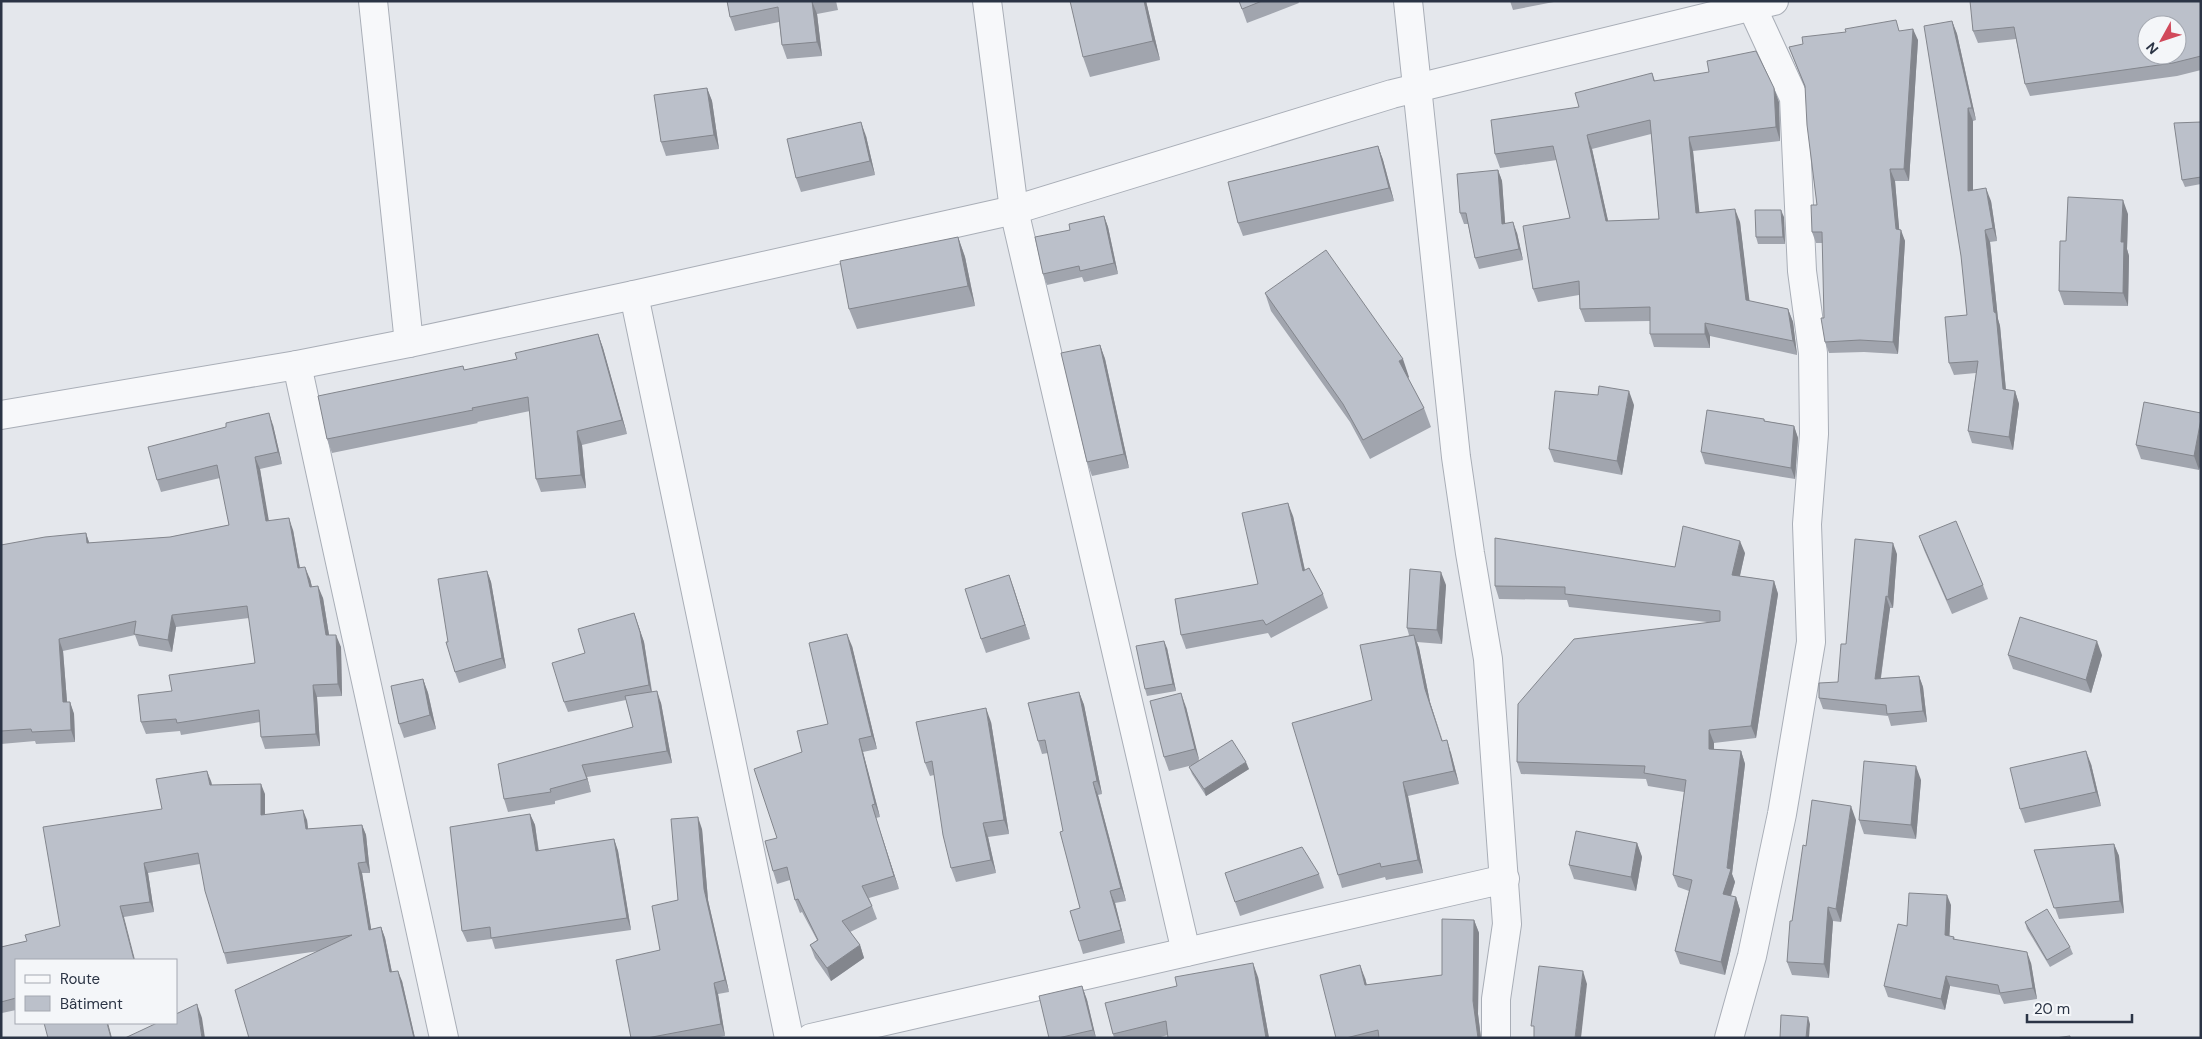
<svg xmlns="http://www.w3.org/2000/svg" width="2202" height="1039" viewBox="0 0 2202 1039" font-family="'DM Sans',sans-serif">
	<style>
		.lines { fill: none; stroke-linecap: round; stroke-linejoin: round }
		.street-casing { stroke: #a9aeb7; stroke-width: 30 }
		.street { stroke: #f7f8fa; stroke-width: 28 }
		.wall { fill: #a1a5ae; fill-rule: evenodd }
		.shaded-wall { fill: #83868d }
		.building { fill: #bbc0ca; stroke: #83868d; fill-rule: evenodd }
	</style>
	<rect width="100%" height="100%" fill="#e4e7ec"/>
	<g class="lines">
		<defs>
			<g id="street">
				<path d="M373 1 409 343"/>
				<path d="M987 1 1014 210 1186 952"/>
				<path d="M1408 1 1456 457 1470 553 1488 659 1507 924 1496 999V1038"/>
				<path d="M634 295 789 1038"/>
				<path d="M297 365 444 1038"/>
				<path d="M1 415 297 365 409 343 634 295 1014 210 1392 94 1774 1"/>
				<path d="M811 1038 1505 879"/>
				<path d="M1729 1038 1752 956 1782 814 1811 642 1807 524 1814 434 1813 353 1802 271 1794 98 1752 7"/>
			</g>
		</defs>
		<!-- street casing -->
		<use href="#street" class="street-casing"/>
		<!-- street -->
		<use href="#street" class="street"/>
	</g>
	<!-- wall -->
	<g class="wall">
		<path d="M727 1H836L838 10 817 14 822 56 787 59 782 45 779 22 735 31 730 17Z"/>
		<path d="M1146 1 1160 60 1090 77 1083 57Z"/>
		<path d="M1239 1H1298L1299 3 1247 23Z"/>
		<path d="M1510 1H1559L1513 10Z"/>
		<path d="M2201 1V70L2177 76 2030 96 2025 84 2016 39 1978 43 1973 31Z"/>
		<path d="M1952 21 1957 34 1976 120 1973 121V190L1991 201 1997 241 1990 242 1998 319 2000 326 2006 390 2015 391 2019 404 2013 450 1972 443 1968 431 1976 373 1954 375 1949 363 1967 315Z"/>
		<path d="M1900 31 1918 40 1909 181H1895L1899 229 1905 241 1898 354 1864 352 1829 353 1825 342 1823 243H1816L1812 232 1817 205 1805 88 1789 47Z"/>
		<path d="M1652 73 1655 81 1779 102 1780 141 1693 151 1699 213 1740 222 1749 301 1788 309 1793 322 1797 355 1710 336V348L1654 347 1650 334V321L1585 322 1580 309 1579 295 1538 302 1533 289 1570 218 1557 160 1500 168 1495 154 1579 107ZM1651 134 1659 219 1608 221 1592 149Z"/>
		<path d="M707 88 712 101 719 149 666 156 661 142Z"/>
		<path d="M2201 122V184L2185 187 2182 180Z"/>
		<path d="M866 136 875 175 801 192 796 178Z"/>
		<path d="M1378 146 1383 160 1394 201 1243 236 1238 223Z"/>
		<path d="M1498 170 1502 181 1505 223 1517 233 1523 260 1479 269 1475 258 1468 224H1464L1460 213Z"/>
		<path d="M2128 214 2127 249 2129 256 2128 306 2064 305 2059 291 2066 241Z"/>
		<path d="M1104 216 1108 227 1118 274 1084 282 1082 277 1047 285 1043 274 1070 230Z"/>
		<path d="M1784 217 1785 244H1758L1756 237Z"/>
		<path d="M958 237 965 257 975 306 857 329 849 309Z"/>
		<path d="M1265 293 1409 377 1408 378 1424 408 1431 427 1370 459 1350 422 1271 311Z"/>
		<path d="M598 334 603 348 627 434 582 445 586 488 541 492 536 479 530 411 477 422 478 423 332 453 327 439 463 366 464 370 517 359Z"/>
		<path d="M1100 345 1105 359 1129 468 1092 476 1087 462Z"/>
		<path d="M1634 405 1622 475 1554 462 1549 449Z"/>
		<path d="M2201 413V462L2199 470 2141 459 2136 445Z"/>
		<path d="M1764 419 1765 421 1794 426 1798 438 1795 479 1705 464 1701 452Z"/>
		<path d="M273 425 282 464 260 469 268 521 293 530 300 568 310 579 312 587 323 598 329 635 341 647 342 696 317 697 320 746 265 749 261 737 260 722 181 735 180 731 146 734 141 722 172 691 255 663 249 618 176 627 172 652 139 646 135 635 63 651 67 702H70L74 714 75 742 36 744 35 741 1 744V545L86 533 89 543 170 537 229 525 220 478 161 492 157 480Z"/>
		<path d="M1293 516 1305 570 1323 594 1328 608 1271 638 1268 633 1186 649 1181 635 1258 584Z"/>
		<path d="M1919 536 1983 585 1988 599 1952 614 1924 550Z"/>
		<path d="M1745 553 1740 576 1774 581 1778 594 1756 738 1714 743V749L1741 751 1745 764 1732 874 1735 882 1731 896 1736 897 1740 910 1725 975 1680 964 1675 951 1689 891 1678 887 1673 875 1684 792 1648 786 1646 779 1521 774 1517 762 1707 622 1569 607 1567 600 1499 599 1495 586 1675 567Z"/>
		<path d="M1897 554 1893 608H1890L1881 678 1919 676 1923 687 1927 722 1891 726 1888 716 1823 709 1819 698 1838 682 1846 644Z"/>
		<path d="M487 571 491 582 506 668 459 683 455 672 448 642Z"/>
		<path d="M1009 575 1030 639 986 653 981 639Z"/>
		<path d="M1446 585 1442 644 1417 642 1419 648 1430 702 1442 741 1451 753 1459 784 1408 796 1423 873 1386 880 1385 877 1342 888 1338 875 1372 700 1409 635 1407 628Z"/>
		<path d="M634 613 644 642 652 691 661 703 672 763 587 777 591 792 555 801V804L508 812 504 799 633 727 626 700 568 712 564 702 585 653Z"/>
		<path d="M852 646 877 749 863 752 880 817 876 818 899 889 869 898 877 919 850 932 860 945 864 958 831 981 815 958 810 945 817 940 802 912 800 913 795 900 790 880 777 884 773 871 777 838 802 752 828 724Z"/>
		<path d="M1167 648 1176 691 1147 696 1145 689Z"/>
		<path d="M2008 655H2102L2091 693 2013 669Z"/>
		<path d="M423 679 428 693 436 729 404 738 399 724Z"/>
		<path d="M1079 692 1084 705 1102 794 1098 795 1126 901 1115 903 1125 943 1083 954 1079 941 1080 908 1048 753 1042 754 1038 741Z"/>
		<path d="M1186 707 1199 761 1249 769 1206 796 1192 774 1189 767 1193 765 1169 771 1164 757Z"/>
		<path d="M991 722 1009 834 988 837 996 873 956 882 951 868 934 775 930 776 925 763Z"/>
		<path d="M2091 764 2101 806 2025 823 2020 809Z"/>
		<path d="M1921 780 1916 839 1864 834 1859 820Z"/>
		<path d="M211 781 212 785 265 794V815L307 820 308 829 362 825 366 835 370 873H362L371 929 381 927 385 938 392 972 402 981 415 1038H249L319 951 227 964 224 953 200 864 148 873 154 912 124 917 16 960V1010L2 1013 1 1011V947L27 941 60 926 162 809Z"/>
		<path d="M530 814 535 825 539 851 614 839 618 851 631 930 495 949 492 939 467 942 462 931Z"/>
		<path d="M1856 820 1841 922 1833 921 1829 978 1792 975 1787 962 1792 921 1806 846Z"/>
		<path d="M702 829 708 900 729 992 718 994 725 1036 714 1038H631Z"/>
		<path d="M1637 843 1642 857 1636 891 1574 879 1569 865Z"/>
		<path d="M2114 844 2119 856 2124 913 2059 919 2034 850Z"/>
		<path d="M1319 874 1324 888 1240 916 1235 902Z"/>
		<path d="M1951 905 1949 936 1954 937 1955 940 2031 963 2037 999 2004 1004 2000 995 1950 986 1945 1010 1888 997 1884 986 1907 926Z"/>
		<path d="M1474 920 1479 933 1478 1014 1481 1038H1336L1365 978 1367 985 1442 975Z"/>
		<path d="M2025 922 2070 947 2073 954 2050 967 2027 929Z"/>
		<path d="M1258 977 1269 1038H1168V1035L1157 1038H1114L1113 1034Z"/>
		<path d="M1082 986 1087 1000 1096 1038H1049Z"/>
	</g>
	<!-- shaded-wall -->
	<g class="shaded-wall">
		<path d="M812 1 817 14 822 56 817 42Z"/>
		<path d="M1144 1H1146L1160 60 1153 41Z"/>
		<path d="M1952 21 1957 34 1976 120 1972 108Z"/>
		<path d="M1913 29 1918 40 1909 181 1904 169Z"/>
		<path d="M707 88 712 101 719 149 714 135Z"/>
		<path d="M1774 88 1779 102 1780 141 1776 127Z"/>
		<path d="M1968 108 1973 121V204L1968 191Z"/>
		<path d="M861 122 866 136 875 175 870 161Z"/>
		<path d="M1587 135 1592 149 1611 234 1606 221Z"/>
		<path d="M1689 137 1693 151 1701 227 1696 213Z"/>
		<path d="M1378 146 1383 160 1394 201 1389 188Z"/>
		<path d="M1890 169 1895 181 1900 238 1901 230 1905 241 1898 354 1893 342 1896 229Z"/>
		<path d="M1498 170 1502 181 1506 235 1502 224Z"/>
		<path d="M1986 188 1991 201 1997 241 1993 228Z"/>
		<path d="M2123 200 2128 214 2127 249 2129 256 2128 306 2123 293 2121 242Z"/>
		<path d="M1735 209 1740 222 1751 313 1746 300Z"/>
		<path d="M1781 210 1784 217 1785 244 1783 237Z"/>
		<path d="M1104 216 1108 227 1118 274 1114 263Z"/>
		<path d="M1513 222 1517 233 1523 260 1519 249Z"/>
		<path d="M1985 230 1990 242 1998 319 2000 326 2007 402 2003 389Z"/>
		<path d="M958 237 965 257 975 306 968 286Z"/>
		<path d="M1788 309 1793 322 1797 355 1793 341Z"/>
		<path d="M1705 323 1710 336V348L1705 334Z"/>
		<path d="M598 334 603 348 627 434 622 420Z"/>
		<path d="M1100 345 1105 359 1129 468 1124 454Z"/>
		<path d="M1403 359 1409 377 1405 380 1399 361Z"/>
		<path d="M1629 391 1634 405 1622 475 1617 461Z"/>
		<path d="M2015 391 2019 404 2013 450 2009 437Z"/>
		<path d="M269 413 273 425 282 464 278 452Z"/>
		<path d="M2201 419V462L2199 470 2194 456Z"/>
		<path d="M1794 426 1798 438 1795 479 1791 468Z"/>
		<path d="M577 431 582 445 586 488 581 475Z"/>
		<path d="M255 457 260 469 271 533 266 521Z"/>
		<path d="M1288 503 1293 516 1308 585 1303 571Z"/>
		<path d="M289 518 293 530 302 580 298 568Z"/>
		<path d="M86 533 90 545 87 543Z"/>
		<path d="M1740 541 1745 553 1737 588 1732 575Z"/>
		<path d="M1893 543 1897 554 1893 608 1888 597Z"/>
		<path d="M305 567 310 579 315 599 310 587Z"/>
		<path d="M487 571 491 582 506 668 502 658Z"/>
		<path d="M1441 572 1446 585 1442 644 1437 630Z"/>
		<path d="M1009 575 1014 589 1030 639 1025 625Z"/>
		<path d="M1774 581 1778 594 1756 738 1751 726Z"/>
		<path d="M318 586 323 598 331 647 326 635Z"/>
		<path d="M1886 596 1890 608 1879 690 1875 679Z"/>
		<path d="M634 613 644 642 652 695 649 685Z"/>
		<path d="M172 615 176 627 172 652 168 640Z"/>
		<path d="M847 634 852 646 877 749 872 736Z"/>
		<path d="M336 635 341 647 342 696 338 684Z"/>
		<path d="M1414 635 1419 648 1430 702 1447 754 1425 689Z"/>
		<path d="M59 639 63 651 68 714 63 702Z"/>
		<path d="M1164 641 1167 648 1176 691 1173 684Z"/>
		<path d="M2097 641 2102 655 2091 693 2086 680Z"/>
		<path d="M1919 676 1923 687 1927 722 1923 711Z"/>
		<path d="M423 679 428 693 436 729 430 715Z"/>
		<path d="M313 685 317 697 320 746 316 734Z"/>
		<path d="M657 691 661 703 672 763 667 751Z"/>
		<path d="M1079 692 1084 705 1102 794 1097 781Z"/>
		<path d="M1181 693 1186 707 1200 763 1195 749Z"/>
		<path d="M70 702 74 714 75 742 71 730Z"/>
		<path d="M986 708 991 722 1009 834 1004 820Z"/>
		<path d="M1709 730 1714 743V761L1709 749Z"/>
		<path d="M859 739 863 752 880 817 875 804Z"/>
		<path d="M1447 740 1451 753 1459 784 1454 771Z"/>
		<path d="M1741 751 1745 764 1732 874 1735 882 1727 907 1723 894 1727 868Z"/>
		<path d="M2086 751 2091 764 2101 806 2096 792Z"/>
		<path d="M1246 762 1249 769 1206 796 1204 789Z"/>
		<path d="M582 765 587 777 591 792 587 779Z"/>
		<path d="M1916 766 1921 780 1916 839 1911 825Z"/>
		<path d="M207 771 211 781 214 795 210 785Z"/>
		<path d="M1093 782 1098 795 1126 901 1121 888Z"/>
		<path d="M1403 782 1408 796 1423 873 1418 860Z"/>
		<path d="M261 784 265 794V826L261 815Z"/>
		<path d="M872 805 876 818 899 889 894 876Z"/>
		<path d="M1851 806 1856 820 1841 922 1836 909Z"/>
		<path d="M303 810 307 820 309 839 306 829Z"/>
		<path d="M530 814 535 825 540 863 536 851Z"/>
		<path d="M698 817 702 829 708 900 729 992 725 980 704 889Z"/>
		<path d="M983 823 988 837 996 873 991 860Z"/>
		<path d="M362 825 366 835 370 873 366 862Z"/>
		<path d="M614 839 618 851 631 930 627 918Z"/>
		<path d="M1637 843 1642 857 1636 891 1631 877Z"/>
		<path d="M2114 844 2119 856 2124 913 2120 901Z"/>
		<path d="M144 863 148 873 154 912 150 902Z"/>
		<path d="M358 863 362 873 373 940 369 930Z"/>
		<path d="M1110 891 1115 903 1125 943 1121 930Z"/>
		<path d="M1947 895 1951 905 1949 946 1945 935Z"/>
		<path d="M1736 897 1740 910 1725 975 1721 962Z"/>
		<path d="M120 906 124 917 135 960H134Z"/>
		<path d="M1828 907 1833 921 1829 978 1824 964Z"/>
		<path d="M1474 920 1479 933 1478 1014 1481 1038H1478L1473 1001Z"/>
		<path d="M381 927 385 938 394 983 390 972Z"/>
		<path d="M860 945 864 958 831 981 827 968Z"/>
		<path d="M2027 952 2031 963 2037 999 2033 988Z"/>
		<path d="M1253 963 1258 977 1269 1038H1266Z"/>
		<path d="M1360 965 1365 978 1370 999 1365 985Z"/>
		<path d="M398 971 402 981 415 1038H414Z"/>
		<path d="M1583 971 1587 984 1581 1038H1575Z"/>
		<path d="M1946 976 1950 986 1945 1010 1941 999Z"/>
		<path d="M714 983 718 994 725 1036 721 1024Z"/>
		<path d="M1082 986 1087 1000 1096 1038 1093 1030Z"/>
		<path d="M197 1004 202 1018 205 1038H202Z"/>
		<path d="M1808 1017 1810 1024 1809 1038H1806Z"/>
		<path d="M107 1023H108L112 1038H111Z"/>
	</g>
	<!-- building -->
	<g class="building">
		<path d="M727 1H812L817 42 782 45 778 7 730 17Z"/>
		<path d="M1070 1H1144L1153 41 1083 57Z"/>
		<path d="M1239 1H1262L1242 9Z"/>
		<path d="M1970 1H2201V56L2173 63 2025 84 2014 27 1973 31ZM2147 25H2177V55H2147Z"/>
		<path d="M1896 20 1899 31 1913 29 1904 169H1890L1896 229 1901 230 1893 342 1860 340 1825 342 1821 318H1824L1822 232H1812L1811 205H1817L1807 125 1805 86 1789 47 1803 44 1802 37 1846 32 1845 29Z"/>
		<path d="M1952 21 1972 108H1968V191L1986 188 1993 228 1985 230 1994 312 1996 313 2003 389 2015 391 2009 437 1968 431 1978 361 1949 363 1945 317 1967 315 1961 256 1924 26Z"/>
		<path d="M1756 51 1774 88 1776 127 1689 137 1696 213 1735 209 1746 300 1788 309 1793 341 1705 323V334H1650V307L1580 309 1579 281 1533 289 1523 226 1570 218 1553 146 1495 154 1491 120 1579 107 1575 93 1652 73 1654 81 1709 72 1707 61ZM1650 120 1659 219 1606 221 1587 135Z"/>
		<path d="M707 88 714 135 661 142 654 95Z"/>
		<path d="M861 122 870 161 796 178 787 139Z"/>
		<path d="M2201 122V177L2182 180 2174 123Z"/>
		<path d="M1378 146 1389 188 1238 223 1228 182Z"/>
		<path d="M1498 170 1502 224 1513 222 1519 249 1475 258 1466 213H1460L1457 174Z"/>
		<path d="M2068 197 2123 200 2121 242H2124L2123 293 2059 291 2060 241H2066Z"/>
		<path d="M1755 210H1781L1783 237H1756Z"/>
		<path d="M1104 216 1114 263 1080 271 1079 266 1043 274 1035 237 1070 230 1069 224Z"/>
		<path d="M958 237 968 286 849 309 840 261Z"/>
		<path d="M1326 250 1403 359 1399 361 1424 408 1363 440 1343 404 1265 293Z"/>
		<path d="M598 334 622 420 577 431 581 475 536 479 528 397 472 408 473 410 327 439 318 396 463 366 464 370 517 359 515 353Z"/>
		<path d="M1100 345 1124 454 1087 462 1061 353Z"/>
		<path d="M1599 386 1629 391 1617 461 1549 449 1555 391 1598 395Z"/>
		<path d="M2144 402 2201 413V419L2194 456 2136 445Z"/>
		<path d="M1707 410 1764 419V421L1794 426 1791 468 1701 452Z"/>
		<path d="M269 413 278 452 255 457 266 521 289 518 298 568 305 567 310 587 318 586 326 635H336L338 684 313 685 316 734 261 737 259 710 177 723 176 719 141 722 138 695 172 691 169 675 255 663 247 606 172 615 168 640 134 634 136 621 59 639 63 702H70L71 730 32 732 31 729 1 731V545L45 537 86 533 87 543 170 537 229 525 217 465 157 480 148 447 226 427V423Z"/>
		<path d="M1288 503 1303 571 1309 568 1323 594 1266 625 1263 620 1181 635 1175 599 1258 584 1242 513Z"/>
		<path d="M1956 521 1983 585 1947 600 1919 536Z"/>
		<path d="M1683 526 1740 541 1732 575 1774 581 1751 726 1709 730V749L1741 751 1727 868 1731 869 1723 894 1736 897 1721 962 1675 951 1692 880 1673 875 1686 780 1644 773 1645 766 1517 762 1518 704 1574 639 1720 621V611L1565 594V587L1495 586V538L1675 567Z"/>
		<path d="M1855 539 1893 543 1888 597 1886 596 1875 679 1919 676 1923 711 1887 714 1886 705 1819 698V683L1838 682 1841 644H1846Z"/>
		<path d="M1410 569 1441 572 1437 630 1407 628Z"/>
		<path d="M487 571 502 658 455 672 446 642H448L438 579Z"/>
		<path d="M1009 575 1025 625 981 639 965 589Z"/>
		<path d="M634 613 640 632 649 685 564 702 552 663 585 653 578 629Z"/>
		<path d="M2020 617 2097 641 2086 680 2008 655Z"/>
		<path d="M847 634 872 736 859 739 875 804 872 805 894 876 862 886 872 906 842 921 860 945 827 968 810 945 818 940 798 899 795 900 787 867 773 871 765 841 777 838 754 769 802 752 797 731 828 724 809 643Z"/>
		<path d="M1414 635 1425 689 1442 741 1447 740 1454 771 1403 782 1418 860 1381 867 1380 863 1338 875 1292 723 1372 700 1360 645Z"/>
		<path d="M1164 641 1173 684 1145 689 1136 646Z"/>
		<path d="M423 679 430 715 399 724 391 686Z"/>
		<path d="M657 691 667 751 582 765 587 779 550 789 551 792 504 799 498 764 633 727 625 696Z"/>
		<path d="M1079 692 1097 781 1093 782 1121 888 1110 891 1121 930 1079 941 1070 911 1080 908 1060 832 1063 831 1045 740 1038 741 1028 703Z"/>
		<path d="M1181 693 1195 749 1164 757 1150 701Z"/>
		<path d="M986 708 1004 820 983 823 991 860 951 868 943 835 932 761 925 763 916 722Z"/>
		<path d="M1232 740 1246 762 1204 789 1189 767Z"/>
		<path d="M2086 751 2096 792 2020 809 2010 768Z"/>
		<path d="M1864 761 1916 766 1911 825 1859 820Z"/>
		<path d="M207 771 210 785 261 784V815L303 810 306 829 362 825 366 862 358 863 369 930 381 927 390 972 398 971 414 1038H249L235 990 352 935 224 953 205 891 198 853 144 863 150 902 120 906 134 960H16V998L1 1002V947L27 941 25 935 60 926 43 827 162 809 156 779Z"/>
		<path d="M1812 800 1851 806 1836 909 1828 907 1824 964 1787 962 1790 921H1792L1803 845 1806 846Z"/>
		<path d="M530 814 536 851 614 839 627 918 491 938 490 927 462 931 450 827Z"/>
		<path d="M698 817 704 889 725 980 714 983 721 1024 647 1038H631L616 960 660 950 652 906 678 900 671 819Z"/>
		<path d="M1576 831 1637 843 1631 877 1569 865Z"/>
		<path d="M2114 844 2120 901 2054 908 2034 850Z"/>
		<path d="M1302 847 1319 874 1235 902 1225 873Z"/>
		<path d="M1909 893 1947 895 1945 935 1954 937 1953 939 2027 952 2033 988 2000 993 1998 985 1946 976 1941 999 1884 986 1898 924 1907 926Z"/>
		<path d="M2047 909 2070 947 2047 960 2025 922Z"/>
		<path d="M1442 919 1474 920 1473 1001 1478 1038H1379L1378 1030 1346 1038H1336L1320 975 1360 965 1365 985 1442 975Z"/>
		<path d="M1253 963 1266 1038H1168L1166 1021 1113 1034 1105 1003 1177 986 1175 977Z"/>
		<path d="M1539 966 1583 971 1575 1038H1534V1026H1531Z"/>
		<path d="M1082 986 1093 1030 1058 1038H1049L1039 996Z"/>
		<path d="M197 1004 202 1038H125L157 1023H176V1014Z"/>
		<path d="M1781 1015 1808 1017 1806 1038H1780Z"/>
		<path d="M44 1023H107L111 1038H48Z"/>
		<path d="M2070 1036V1038H2055Z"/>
	</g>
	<!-- border -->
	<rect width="2202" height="1039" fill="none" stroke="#2b3445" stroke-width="5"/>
	<!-- legend -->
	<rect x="15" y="959" width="162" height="65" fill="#f4f6f9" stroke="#a4a8b1"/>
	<rect x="25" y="975" width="25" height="8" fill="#f7f8fa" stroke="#a4a8b1"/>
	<text x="60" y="984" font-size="15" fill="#2b3445">Route</text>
	<rect x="25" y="996" width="25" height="15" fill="#bbc0ca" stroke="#a4a8b1"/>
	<text x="60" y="1009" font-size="15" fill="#2b3445">Bâtiment</text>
	<!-- north arrow -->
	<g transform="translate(2162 40) rotate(230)"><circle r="24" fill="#f4f6f9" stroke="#a4a8b1"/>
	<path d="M0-4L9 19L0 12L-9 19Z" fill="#d1495b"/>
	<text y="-8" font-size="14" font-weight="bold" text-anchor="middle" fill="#2b3445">N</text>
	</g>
	<!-- scale -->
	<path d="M2027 1014v8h105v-8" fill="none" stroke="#2b3445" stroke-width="2.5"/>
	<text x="2034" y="1014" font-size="15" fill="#2b3445" stroke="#f4f6f9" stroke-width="4" paint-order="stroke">20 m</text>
</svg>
